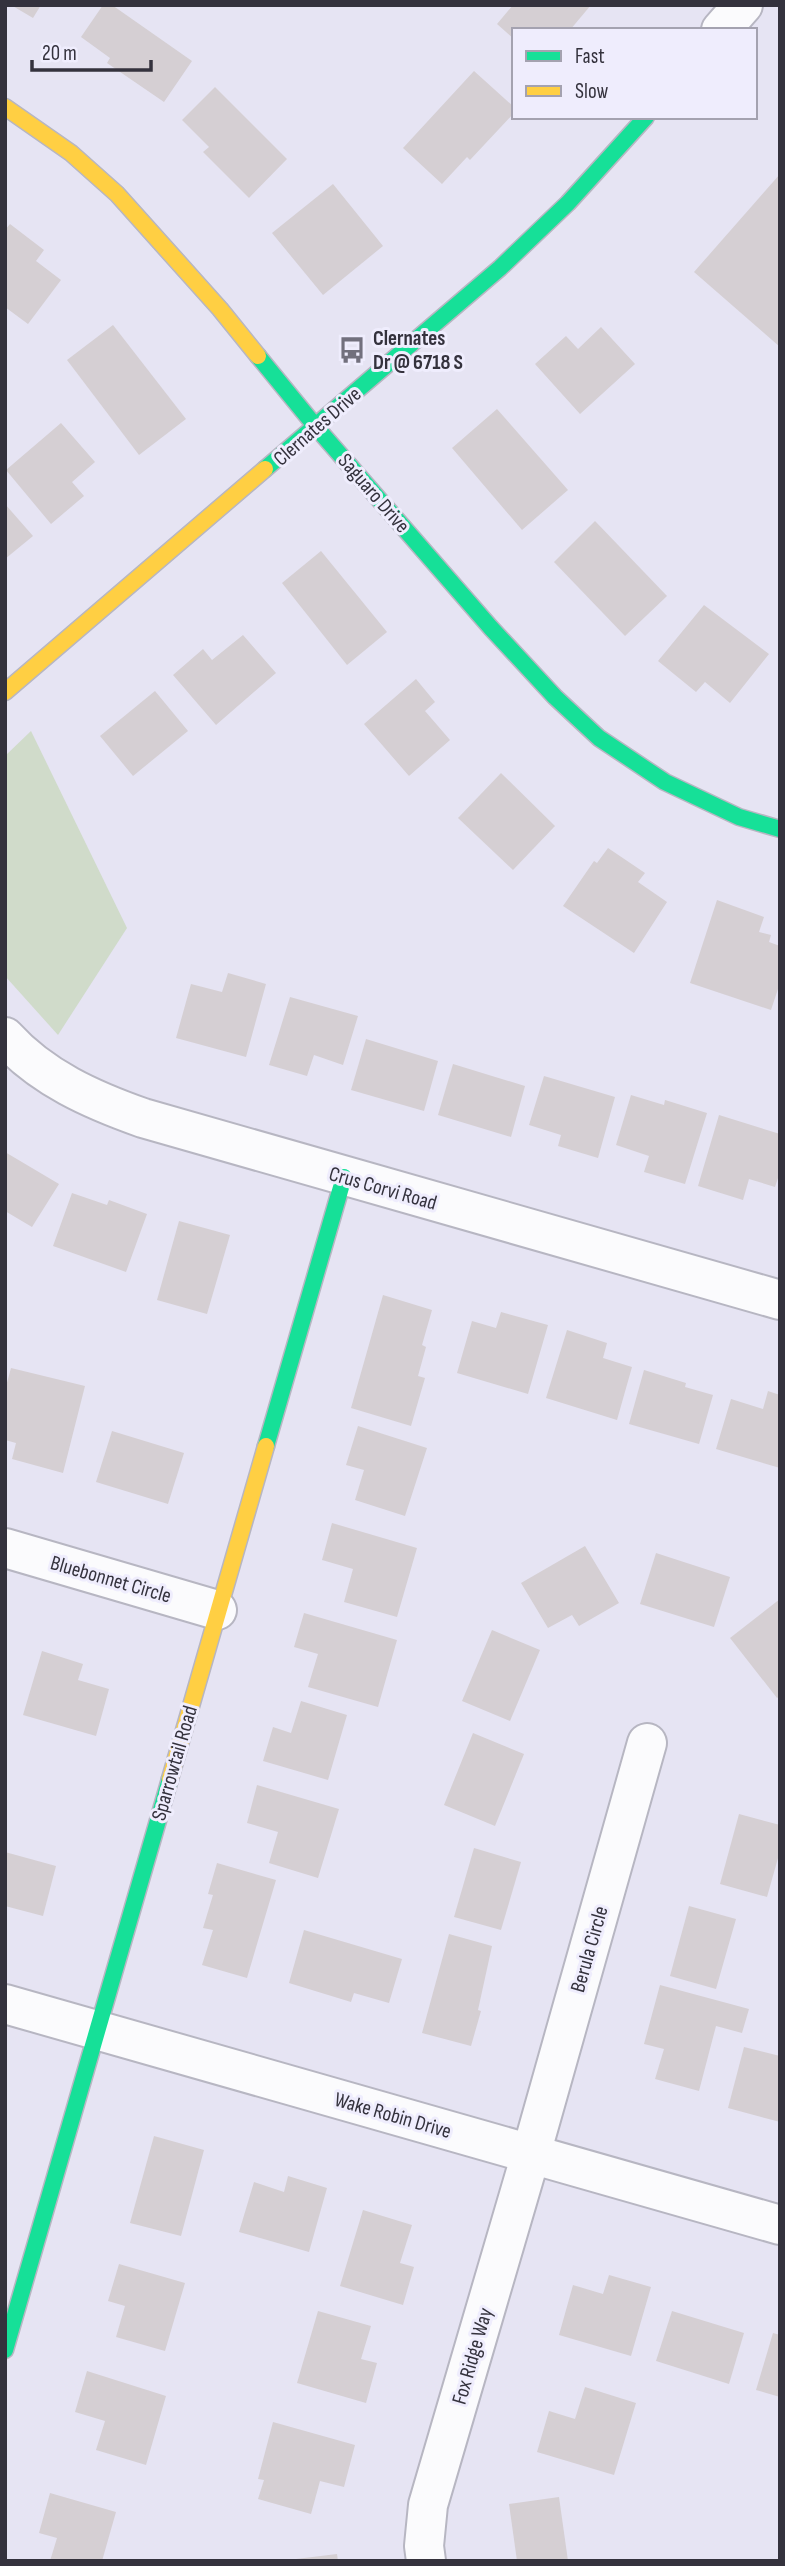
<svg xmlns="http://www.w3.org/2000/svg" width="785" height="2566" viewBox="0 0 785 2566" font-family="'Sofia Sans Condensed',sans-serif">
	<style>
		.green { fill: #d0dbca }
		.building { fill: #d5cfd3 }
		.lines { fill: none; stroke-linecap: round; stroke-linejoin: round }
		.street-casing { stroke: #b7b6c2; stroke-width: 42 }
		.fast-casing { stroke: #b7b6c2; stroke-width: 19 }
		.slow-casing { stroke: #b7b6c2; stroke-width: 19 }
		.street { stroke: #fbfbfd; stroke-width: 38 }
		.fast { stroke: #16e098; stroke-width: 16 }
		.slow { stroke: #ffcf43; stroke-width: 16 }
		.labels { text-anchor: middle; stroke-width: 6; stroke-linejoin: round; paint-order: stroke }
		.poi-label { font-size: 21px; font-weight: bold; fill: #34323d; stroke: #efedfd; text-anchor: start }
		.street-label { font-size: 21px; fill: #34323d; stroke: #efedfd }
	</style>
	<rect width="100%" height="100%" fill="#e6e4f3"/>
	<!-- green -->
	<path class="green" d="M31 731 127 928 58 1035 5 976V756Z"/>
	<!-- building -->
	<g class="building">
		<path d="M11 5H41L33 18Z"/>
		<path d="M103 5H112L192 61 164 102 107 63 110 58 81 37Z"/>
		<path d="M513 5H591L570 30H514V39L497 24Z"/>
		<path d="M474 71 514 107V113L470 160 467 157 442 184 403 148Z"/>
		<path d="M215 87 287 159 249 198 203 152 209 147 182 120Z"/>
		<path d="M780 174V347L694 272Z"/>
		<path d="M333 184 383 246 323 295 272 233Z"/>
		<path d="M10 224 44 250 36 261 61 280 28 324 5 307V230Z"/>
		<path d="M113 325 186 419 139 455 67 360Z"/>
		<path d="M601 327 635 364 580 414 535 364 566 336 578 349Z"/>
		<path d="M497 409 568 490 522 530 452 448Z"/>
		<path d="M61 423 95 462 72 482 84 496 51 524 6 470Z"/>
		<path d="M5 504 33 536 5 559Z"/>
		<path d="M595 521 667 596 625 636 554 562Z"/>
		<path d="M321 551 387 632 347 665 282 583Z"/>
		<path d="M704 605 769 654 730 703 705 682 696 692 658 661Z"/>
		<path d="M243 635 276 673 216 725 173 675 203 649 212 660Z"/>
		<path d="M416 679 435 702 425 711 450 740 409 776 364 724Z"/>
		<path d="M155 691 188 731 133 776 100 736Z"/>
		<path d="M501 773 555 826 513 870 458 818Z"/>
		<path d="M608 848 645 873 638 882 667 902 634 953 563 906 594 861 597 863Z"/>
		<path d="M717 900 764 917 759 932 771 935 769 942 780 946V983L771 1010 690 983Z"/>
		<path d="M228 973 266 984 246 1057 176 1038 191 984 222 992Z"/>
		<path d="M290 997 358 1016 343 1065 314 1055 307 1076 269 1065Z"/>
		<path d="M366 1039 438 1061 424 1111 351 1090Z"/>
		<path d="M453 1064 525 1086 511 1137 438 1115Z"/>
		<path d="M544 1076 615 1097 598 1158 558 1146 561 1135 529 1125Z"/>
		<path d="M631 1095 664 1105 665 1100 707 1113 685 1184 644 1172 649 1156 616 1145Z"/>
		<path d="M719 1115 780 1134V1172L775 1187 749 1179 743 1200 698 1186Z"/>
		<path d="M5 1152 59 1184 32 1227 5 1211Z"/>
		<path d="M72 1193 107 1205 109 1200 147 1214 126 1272 53 1246Z"/>
		<path d="M179 1221 230 1235 207 1314 157 1300Z"/>
		<path d="M383 1295 432 1310 422 1345 426 1347 418 1376 425 1378 411 1426 351 1408Z"/>
		<path d="M501 1312 548 1325 528 1394 457 1373 472 1321 496 1328Z"/>
		<path d="M567 1330 607 1343 603 1358 632 1367 617 1420 546 1398Z"/>
		<path d="M11 1368 85 1386 63 1473 12 1459 16 1443 5 1440V1390Z"/>
		<path d="M644 1370 686 1383 685 1387 713 1395 699 1444 629 1424Z"/>
		<path d="M768 1391 780 1395V1468L716 1449 731 1399 763 1409Z"/>
		<path d="M358 1426 427 1448 405 1516 355 1500 364 1470 346 1465Z"/>
		<path d="M112 1431 184 1453 168 1504 96 1482Z"/>
		<path d="M332 1523 417 1548 397 1617 344 1602 353 1569 322 1560Z"/>
		<path d="M585 1546 619 1603 579 1626 572 1615 548 1628 521 1583Z"/>
		<path d="M656 1553 730 1577 714 1627 640 1604Z"/>
		<path d="M780 1599V1696L777 1698 730 1638Z"/>
		<path d="M304 1613 397 1640 378 1707 308 1687 318 1654 294 1647Z"/>
		<path d="M492 1630 540 1650 510 1721 462 1701Z"/>
		<path d="M42 1651 83 1664 78 1680 109 1689 96 1736 23 1715Z"/>
		<path d="M301 1701 347 1715 328 1780 263 1761 273 1727 291 1733Z"/>
		<path d="M473 1733 524 1754 495 1826 444 1805Z"/>
		<path d="M257 1785 339 1809 318 1878 269 1863 278 1832 247 1823Z"/>
		<path d="M739 1814 780 1825V1851L767 1897 720 1884Z"/>
		<path d="M474 1848 521 1862 501 1930 454 1917Z"/>
		<path d="M5 1852 56 1866 43 1916 5 1906Z"/>
		<path d="M217 1863 276 1880 247 1978 202 1965 213 1930 203 1928 213 1895 208 1894Z"/>
		<path d="M689 1906 736 1919 716 1989 670 1976Z"/>
		<path d="M304 1930 402 1959 389 2003 354 1993 351 2002 289 1983Z"/>
		<path d="M449 1934 492 1946 478 2010 481 2011 471 2046 422 2033Z"/>
		<path d="M660 1985 749 2009 742 2033 716 2026 699 2091 655 2079 664 2049 644 2044Z"/>
		<path d="M744 2047 780 2056V2122L728 2108Z"/>
		<path d="M154 2136 204 2150 181 2236 130 2223Z"/>
		<path d="M288 2176 327 2188 309 2252 239 2232 254 2182 284 2192Z"/>
		<path d="M363 2210 412 2225 400 2263 414 2267 403 2305 340 2286Z"/>
		<path d="M119 2264 185 2283 165 2351 116 2337 125 2306 108 2301Z"/>
		<path d="M609 2275 651 2287 631 2356 559 2335 573 2285 603 2294Z"/>
		<path d="M318 2311 371 2326 361 2359 377 2363 366 2403 297 2383Z"/>
		<path d="M672 2311 744 2333 729 2384 656 2361Z"/>
		<path d="M773 2333 780 2335V2397L756 2390Z"/>
		<path d="M87 2371 166 2396 146 2465 96 2450 105 2421 75 2412Z"/>
		<path d="M585 2387 636 2403 614 2475 537 2452 549 2411 575 2419Z"/>
		<path d="M273 2422 355 2445 344 2487 320 2481 311 2514 258 2499 264 2480 258 2479Z"/>
		<path d="M50 2493 116 2512 102 2561H50L57 2538 39 2533Z"/>
		<path d="M559 2497 568 2561H517L509 2504Z"/>
		<path d="M337 2554 338 2561H296V2559Z"/>
	</g>
	<g class="lines">
		<defs>
			<g id="street">
				<path d="M721 30 743 5"/>
				<path d="M5 1037C42 1078 92 1100 143 1118L780 1300"/>
				<path d="M5 1548 217 1610"/>
				<path d="M5 2004 780 2225"/>
				<path d="M426 2561 424 2546 428 2505 531 2154 647 1743"/>
			</g>
			<g id="fast">
				<path d="M258 356 316 427 491 628 555 697 599 738 665 782 739 817 780 829"/>
				<path d="M265 469 500 268 568 203 646 117"/>
				<path d="M266 1446 344 1177"/>
				<path d="M5 2350 170 1779"/>
			</g>
			<g id="slow">
				<path d="M5 107 71 153 117 194 220 309 258 356"/>
				<path d="M5 692 265 469"/>
				<path d="M170 1779 266 1446"/>
			</g>
		</defs>
		<!-- street casing -->
		<use href="#street" class="street-casing"/>
		<!-- fast casing -->
		<use href="#fast" class="fast-casing"/>
		<!-- slow casing -->
		<use href="#slow" class="slow-casing"/>
		<!-- street -->
		<use href="#street" class="street"/>
		<!-- fast -->
		<use href="#fast" class="fast"/>
		<!-- slow -->
		<use href="#slow" class="slow"/>
	</g>
	<!-- icons -->
	<defs>
		<symbol id="bus-bare" viewBox="-9 -9 18 18"><path d="M-5-6H5V4H4V6H2V4H-2V6H-4V4H-5ZM-3.5-4V0h7V-4ZM-3.5 1.2v1.5H-2V1.2ZM2 1.2v1.5H3.5V1.2Z" fill="#72707d" stroke="#efedfd" stroke-width="2.5" paint-order="stroke"/></symbol>
	</defs>
	<g fill-rule="evenodd">
		<use href="#bus-bare" x="333" y="331" width="38" height="38"/>
	</g>
	<g class="labels">
		<!-- poi labels -->
		<g class="poi-label">
			<text x="373" y="345">Clernates<tspan x="373" dy="24">Dr @ 6718 S</tspan></text>
		</g>
		<!-- street labels -->
		<g class="street-label">
			<text transform="translate(317 426) rotate(-41)" y="7">Clernates Drive</text>
			<text transform="translate(374 493) rotate(49)" y="7">Saguaro Drive</text>
			<text transform="translate(383 1188) rotate(16)" y="7">Crus Corvi Road</text>
			<text transform="translate(111 1579) rotate(16)" y="7">Bluebonnet Circle</text>
			<text transform="translate(174 1763) rotate(-74)" y="7">Sparrowtail Road</text>
			<text transform="translate(589 1949) rotate(-74)" y="7">Berula Circle</text>
			<text transform="translate(393 2115) rotate(16)" y="7">Wake Robin Drive</text>
			<text transform="translate(472 2356) rotate(-74)" y="7">Fox Ridge Way</text>
		</g>
	</g>
	<!-- border -->
	<rect width="785" height="2566" fill="none" stroke="#34323d" stroke-width="14"/>
	<!-- legend -->
	<rect x="512" y="28" width="245" height="91" fill="#efedfd" stroke="#a4a2b0" stroke-width="2"/>
	<rect x="526" y="51" width="35" height="10" fill="#16e098" stroke="#a4a2b0" stroke-width="2"/>
	<text x="575" y="63" font-size="21" fill="#34323d">Fast</text>
	<rect x="526" y="86" width="35" height="10" fill="#ffcf43" stroke="#a4a2b0" stroke-width="2"/>
	<text x="575" y="98" font-size="21" fill="#34323d">Slow</text>
	<!-- scale -->
	<path d="M32 60v10h119v-10" fill="none" stroke="#34323d" stroke-width="3.5"/>
	<text x="42" y="60" font-size="21" fill="#34323d" stroke="#efedfd" stroke-width="5" paint-order="stroke">20 m</text>
</svg>
